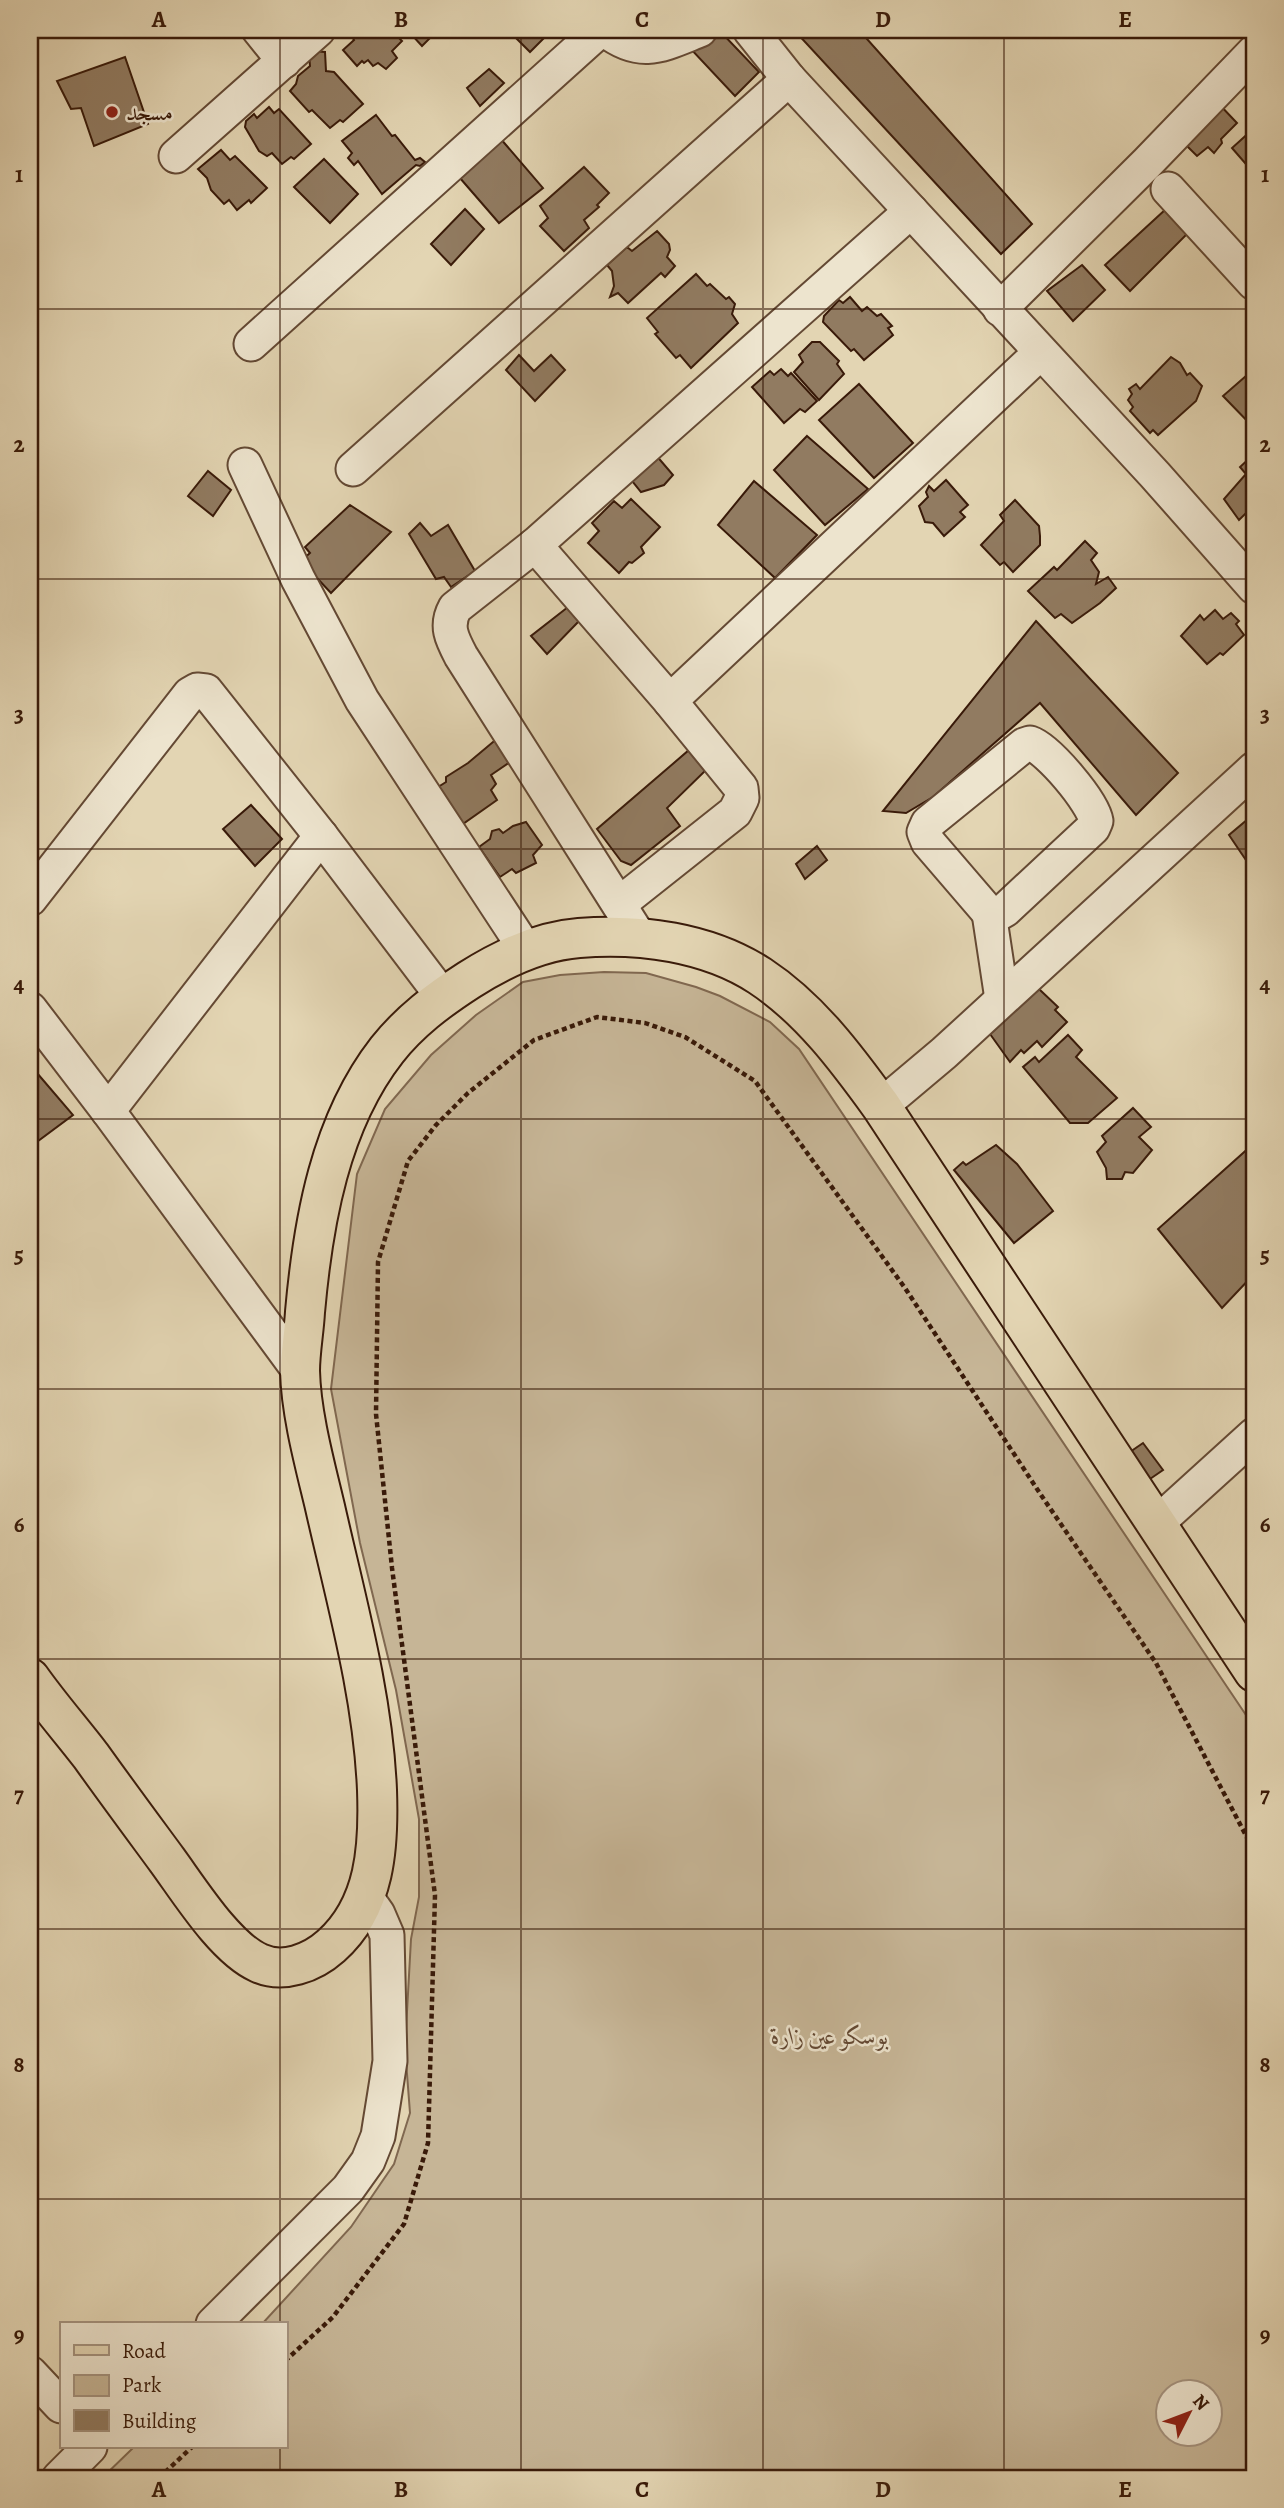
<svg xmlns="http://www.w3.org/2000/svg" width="1284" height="2508" viewBox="0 0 1284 2508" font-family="Alegreya,Amiri,serif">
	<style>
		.green { fill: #c6b596; stroke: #806850; stroke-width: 2; fill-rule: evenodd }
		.building { fill: #917b61; stroke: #391a09; stroke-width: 2 }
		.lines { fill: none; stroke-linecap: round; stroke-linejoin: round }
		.minor-casing { stroke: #644934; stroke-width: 37 }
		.major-casing { stroke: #391a09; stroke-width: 42 }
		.path { stroke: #391a09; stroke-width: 4.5; stroke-dasharray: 5 3.5; stroke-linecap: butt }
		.minor { stroke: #ede4ce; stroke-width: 33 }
		.major { stroke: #e3d5b3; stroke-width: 38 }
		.grid { fill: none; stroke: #391a09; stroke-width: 2; stroke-opacity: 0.55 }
		.poi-dot { fill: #8f2418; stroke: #ede4ce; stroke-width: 2.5 }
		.labels { text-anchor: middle; stroke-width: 5; stroke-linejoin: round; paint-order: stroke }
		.poi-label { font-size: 24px; fill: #391a09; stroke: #ede4ce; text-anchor: start }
		.park-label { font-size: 24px; font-style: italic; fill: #634833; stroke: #ede4ce }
		.neatline { fill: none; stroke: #391a09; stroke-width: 2.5 }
		.grid-label { font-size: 23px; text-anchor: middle; font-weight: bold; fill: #391a09 }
	</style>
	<rect width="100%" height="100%" fill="#e3d5b3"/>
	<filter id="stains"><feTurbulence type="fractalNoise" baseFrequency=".00286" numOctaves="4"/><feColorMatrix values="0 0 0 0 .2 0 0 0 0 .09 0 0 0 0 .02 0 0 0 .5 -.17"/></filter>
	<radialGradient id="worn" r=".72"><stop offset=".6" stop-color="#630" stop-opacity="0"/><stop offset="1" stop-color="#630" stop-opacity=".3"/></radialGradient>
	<!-- green -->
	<path class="green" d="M604 972 646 973 696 987 720 996 770 1022 799 1049 1254 1727V2478H102L134 2447H285V2324H262L351 2227 394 2164 410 2113 405 2048 411 1939 419 1897V1819L396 1690 360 1543 331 1389 357 1174 385 1109 431 1055 476 1015 523 982 560 975ZM1168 2392H1210V2434H1168Z"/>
	<!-- building -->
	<g class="building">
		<path d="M360 30H391L402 41 392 51 397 58 386 69 378 63 373 66 368 60 364 63 362 61 357 66 343 50 354 40 352 37Z"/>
		<path d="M415 30H432L430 38 422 46 411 34Z"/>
		<path d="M508 30H552L530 52Z"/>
		<path d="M712 30H719L759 72 735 96 688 46Z"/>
		<path d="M794 30H859L1032 224 1001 254Z"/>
		<path d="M312 51 325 52 326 71 334 72 363 104 343 122 340 120 330 128 312 110 309 112 290 91 296 84 298 76 310 66 309 54Z"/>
		<path d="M125 57 148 124 94 146 81 108 71 109 57 81Z"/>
		<path d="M489 69 504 83 480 106 467 88Z"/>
		<path d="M1217 102 1237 123 1221 139 1222 143 1214 153 1208 147 1197 156 1187 146V139Z"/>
		<path d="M269 107 274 113 279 109 311 144 294 159 291 157 282 164 272 153 267 156 259 151 245 127 246 121 254 114 257 118Z"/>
		<path d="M376 115 392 136 395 135 415 160 420 158 425 162 420 166 416 165 382 194 358 161 354 165 348 158 352 153 342 141Z"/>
		<path d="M1252 130 1254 132V154L1245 163 1232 148Z"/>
		<path d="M494 131 543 188 499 223 453 170Z"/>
		<path d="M221 150 230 160 235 156 267 188 251 203 249 200 237 210 229 200 224 204 211 190 207 178 198 169Z"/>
		<path d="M324 159 358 194 330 223 294 187Z"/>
		<path d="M584 167 609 193 597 205 599 207 584 220 589 228 564 251 540 226 548 218 540 206Z"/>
		<path d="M465 209 484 229 451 265 431 244Z"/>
		<path d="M1166 209 1187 234 1130 291 1105 265Z"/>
		<path d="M657 231 669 244 670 250 667 257 675 266 665 277 661 273 628 303 618 293 610 297 614 286 612 271 607 265 627 247 632 251Z"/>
		<path d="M1082 265 1105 290 1073 321 1047 291Z"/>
		<path d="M696 274 707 286 710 284 726 299 729 297 735 304 732 314 738 323 691 368 680 355 676 358 655 334 658 332 647 318Z"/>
		<path d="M850 297 862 311 867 307 877 316 881 314 892 326 888 328 893 335 864 360 854 349 851 351 823 322 824 316 839 300 843 303Z"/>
		<path d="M812 342H820L839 361 837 364 844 374 819 400 794 372 803 362 799 355Z"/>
		<path d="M519 355 534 371 551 355 565 370 535 401 506 370Z"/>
		<path d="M1171 357 1180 363 1187 375 1190 373 1202 386 1196 401 1158 435 1153 430 1150 433 1130 411 1133 407 1128 400 1132 394 1129 389 1136 384 1140 389Z"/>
		<path d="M781 369 788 376 791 373 817 401 805 412 800 409 784 423 752 387 770 371 774 375Z"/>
		<path d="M1254 369V428L1223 396Z"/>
		<path d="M859 384 913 443 874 478 819 420Z"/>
		<path d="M807 436 868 489 825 525 774 470Z"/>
		<path d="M655 454 673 475 664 485 641 492 629 477Z"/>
		<path d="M1254 454V515L1250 518 1245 514 1239 520 1224 499 1246 474 1240 467Z"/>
		<path d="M208 471 231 490 213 516 188 496Z"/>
		<path d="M946 480 968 505 960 512 965 517 944 536 933 523 925 522 919 506 928 497 926 492 929 486 934 491Z"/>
		<path d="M754 481 817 535 775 578 718 525Z"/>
		<path d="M631 499 660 527 641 547 644 553 632 563 629 562 619 573 588 543 599 531 592 523 614 501 622 508Z"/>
		<path d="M1015 500 1039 526 1040 536V545L1013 572 1004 562 1000 565 981 545 1004 521 1000 515Z"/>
		<path d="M350 505 391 532 331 593 301 561 310 553 305 547Z"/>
		<path d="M420 523 431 536 448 525 475 571 451 587 444 577 436 579 409 534Z"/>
		<path d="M1085 541 1097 553 1091 560 1099 572 1096 584 1108 577 1116 588 1100 603 1072 623 1061 614 1055 618 1028 591 1054 567 1057 570Z"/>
		<path d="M568 607 581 619 547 654 531 636Z"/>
		<path d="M1215 610 1223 619 1231 613 1239 621 1236 624 1244 635 1223 655 1220 653 1207 664 1181 636 1200 615 1204 620Z"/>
		<path d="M1036 621 1178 773 1136 815 1040 703 933 797 906 813 883 811Z"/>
		<path d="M499 737 513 760 491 775 496 784 491 790 497 800 460 826 435 789 446 782V777L468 763Z"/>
		<path d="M689 750 707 769 667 808 680 826 631 865 621 861 597 829Z"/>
		<path d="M251 805 282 839 255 866 223 829Z"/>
		<path d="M1254 814V872L1229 835Z"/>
		<path d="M526 822 542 845 533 855 536 863 516 873 512 869 500 877 479 847 490 839 492 831 499 829 503 833 513 826Z"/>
		<path d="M817 846 827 860 805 879 796 864Z"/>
		<path d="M1039 989 1058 1007 1055 1010 1067 1022 1042 1047 1037 1041 1024 1053 1021 1050 1010 1062 990 1034Z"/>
		<path d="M1068 1035 1082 1050 1076 1057 1117 1098 1088 1123H1070L1023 1067 1035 1057 1039 1062Z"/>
		<path d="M37 1073 73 1115 30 1147V1079Z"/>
		<path d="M1133 1108 1151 1127 1139 1137 1152 1150 1133 1173 1125 1172 1122 1179H1107L1106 1168 1097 1152 1106 1142 1102 1136Z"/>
		<path d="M996 1145 1017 1164 1053 1211 1014 1243 954 1170 963 1162 966 1165Z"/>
		<path d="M1251 1146 1254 1147V1274L1222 1308 1158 1229Z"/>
		<path d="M1143 1443 1163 1470 1150 1479 1130 1452Z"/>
	</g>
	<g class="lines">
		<defs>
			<g id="minor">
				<path d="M259 30 284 61"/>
				<path d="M605 30C641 58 662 45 700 30"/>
				<path d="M750 30 789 79 1155 475 1254 587"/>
				<path d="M176 156 318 30"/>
				<path d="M1168 189 1254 283"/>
				<path d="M1000 309 1147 163 1254 52"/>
				<path d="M251 344 600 30"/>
				<path d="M245 465 298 579 362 700 526 950"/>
				<path d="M353 469 789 79"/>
				<path d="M535 545 670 701 741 788 742 798 735 812 619 904"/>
				<path d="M670 701 1040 353"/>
				<path d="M1030 743C1048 749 1093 802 1096 821L1093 828 1005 910 998 914 989 913 928 842 924 832 928 823 1024 745Z"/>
				<path d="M30 899 190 694 197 690 206 691 321 836 443 997"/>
				<path d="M989 913 1002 999"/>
				<path d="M640 938 461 656C452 639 445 626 455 608L535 545 911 211"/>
				<path d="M30 1009 108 1111 300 1372"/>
				<path d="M881 1106 944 1053 1254 769"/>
				<path d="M108 1111 321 836"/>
				<path d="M1156 1524 1254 1435"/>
				<path d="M213 2324 348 2189 368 2161 378 2136 390 2061 387 1935 378 1914 366 1897"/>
				<path d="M30 2373 61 2406"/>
				<path d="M59 2478 90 2447"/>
			</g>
			<path id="major" d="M30 1678C49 1705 71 1730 91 1756 116 1791 142 1826 167 1860 189 1890 225 1948 259 1963 283 1974 312 1963 331 1946 376 1906 379 1846 377 1790 373 1695 346 1600 325 1507 315 1465 301 1414 300 1371 300 1352 304 1331 305 1312 313 1222 330 1123 387 1050 410 1021 438 1000 469 980 502 959 540 941 579 938 639 933 708 942 760 976 810 1009 847 1059 881 1106L1254 1672"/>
		</defs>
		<!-- minor casing -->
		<use href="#minor" class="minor-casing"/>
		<!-- major casing -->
		<use href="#major" class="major-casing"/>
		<!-- path -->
		<g class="path">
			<path d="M285 2361 333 2317 404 2224 428 2143 435 1895 392 1568 376 1414 378 1262 408 1161 436 1125 468 1093 534 1040 597 1017 645 1023 685 1037 755 1081 905 1288 1041 1495 1156 1663 1254 1851"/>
			<path d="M159 2478 192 2447"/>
		</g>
		<!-- minor -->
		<use href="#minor" class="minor"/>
		<!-- major -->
		<use href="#major" class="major"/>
	</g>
	<!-- grid -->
	<path class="grid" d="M280 30V2324M521 30V2478M763 30V2478M1004 30V2478M30 309H1254M30 579H1254M30 849H1254M30 1119H1254M30 1389H1254M30 1659H1254M30 1929H1254M30 2199H1254M280 2447V2478"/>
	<!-- markers -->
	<circle class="poi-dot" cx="112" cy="112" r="7"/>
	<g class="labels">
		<!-- poi labels -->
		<g class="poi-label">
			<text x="126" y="120">مسجد</text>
		</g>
		<!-- park labels -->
		<g class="park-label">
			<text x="830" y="2044">بوسكو عين زارة</text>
		</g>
	</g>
	<!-- margin -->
	<rect width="1284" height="2508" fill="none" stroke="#e3d5b3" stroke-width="77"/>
	<!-- legend -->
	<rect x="60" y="2322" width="228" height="126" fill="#ede4ce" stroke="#a5937f" stroke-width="2"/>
	<rect x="74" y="2345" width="35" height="10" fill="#e3d5b3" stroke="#a5937f" stroke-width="2"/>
	<text x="122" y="2358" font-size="21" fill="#391a09">Road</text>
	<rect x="74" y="2375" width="35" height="21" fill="#c6b596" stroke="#a5937f" stroke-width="2"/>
	<text x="122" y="2392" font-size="21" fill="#391a09">Park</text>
	<rect x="74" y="2410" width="35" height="21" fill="#917b61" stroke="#a5937f" stroke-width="2"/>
	<text x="122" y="2428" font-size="21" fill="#391a09">Building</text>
	<!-- north arrow -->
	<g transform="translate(1189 2413) rotate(48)"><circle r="33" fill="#ede4ce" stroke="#a5937f" stroke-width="2"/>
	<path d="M0-5L12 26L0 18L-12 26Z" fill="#8f2418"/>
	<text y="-10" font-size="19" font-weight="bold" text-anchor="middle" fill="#391a09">N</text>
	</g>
	<rect x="38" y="38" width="1208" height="2432" class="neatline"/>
	<g class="grid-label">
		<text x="159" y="27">A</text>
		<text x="401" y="27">B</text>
		<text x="642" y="27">C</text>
		<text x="883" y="27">D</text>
		<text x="1125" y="27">E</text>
		<text x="19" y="182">1</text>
		<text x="1265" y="182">1</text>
		<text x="19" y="452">2</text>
		<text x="1265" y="452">2</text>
		<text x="19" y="722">3</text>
		<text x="1265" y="722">3</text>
		<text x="19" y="992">4</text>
		<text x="1265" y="992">4</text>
		<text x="19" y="1262">5</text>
		<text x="1265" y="1262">5</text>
		<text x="19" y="1532">6</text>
		<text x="1265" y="1532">6</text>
		<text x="19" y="1802">7</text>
		<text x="1265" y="1802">7</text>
		<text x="19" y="2072">8</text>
		<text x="1265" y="2072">8</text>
		<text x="19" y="2342">9</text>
		<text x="1265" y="2342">9</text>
		<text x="159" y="2497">A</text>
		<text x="401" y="2497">B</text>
		<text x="642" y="2497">C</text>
		<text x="883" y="2497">D</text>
		<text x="1125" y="2497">E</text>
	</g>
	<rect width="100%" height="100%" filter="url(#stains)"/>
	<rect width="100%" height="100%" fill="url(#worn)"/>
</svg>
